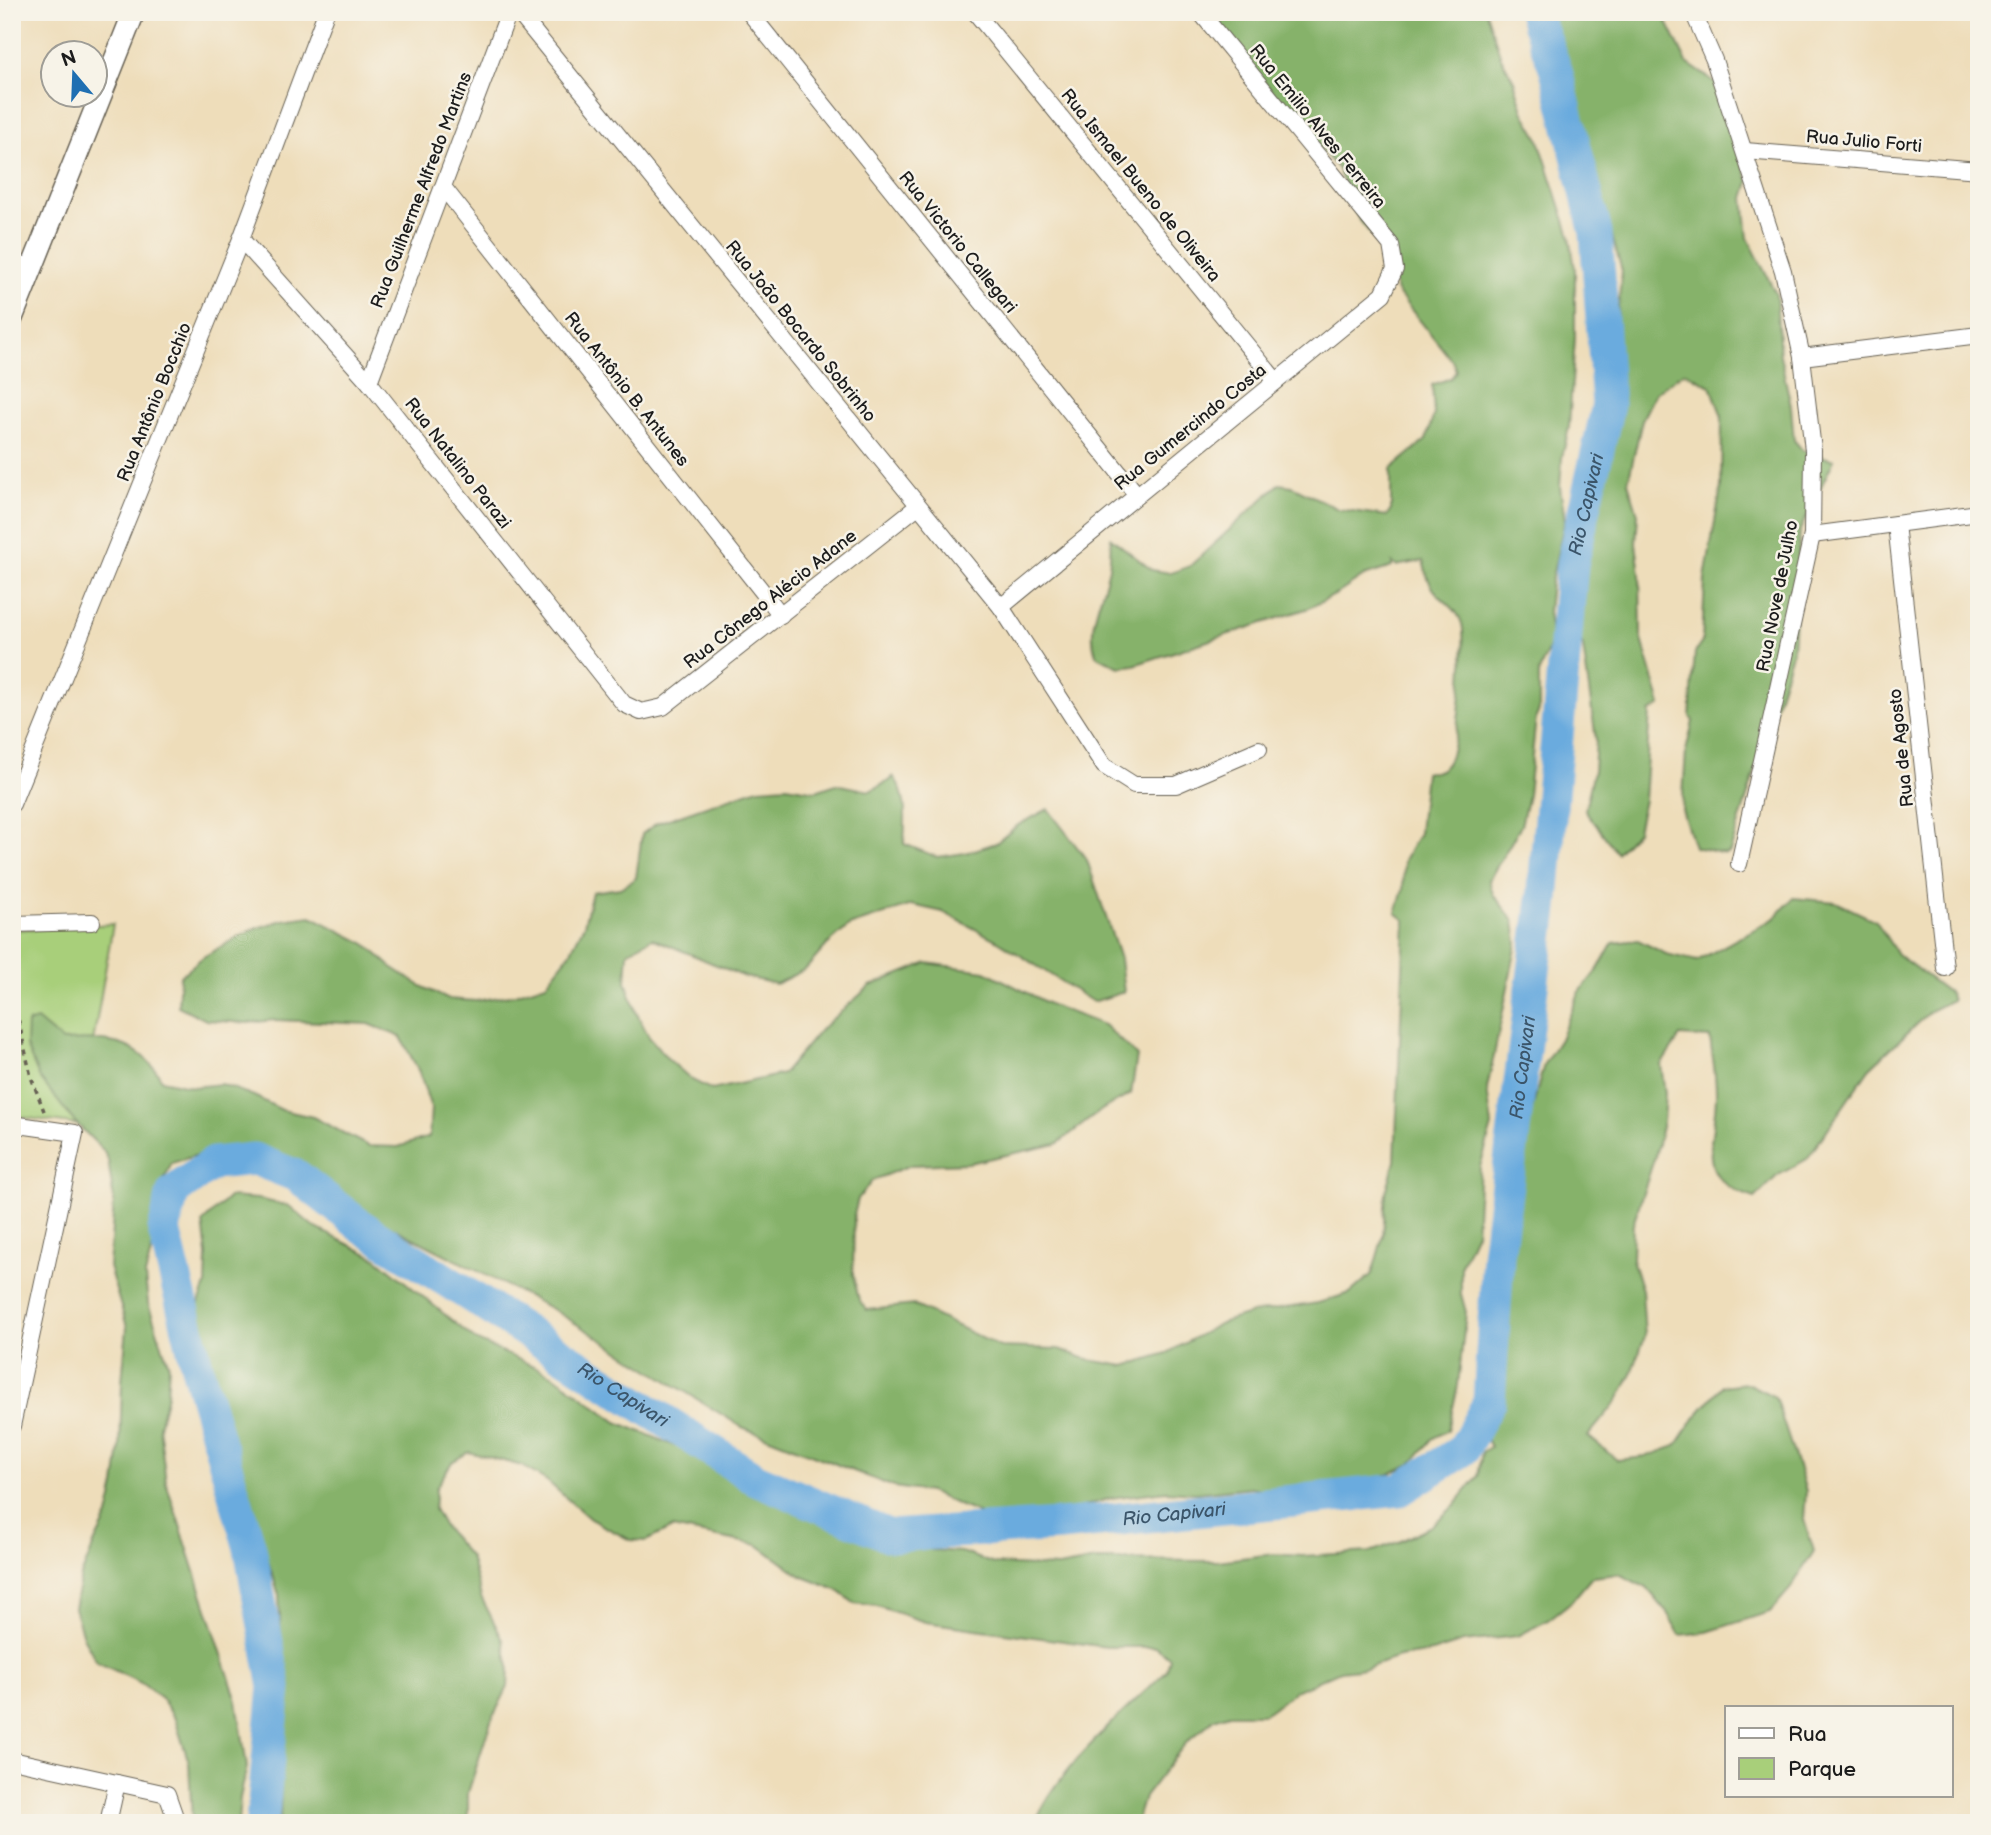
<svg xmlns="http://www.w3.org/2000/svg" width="1991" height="1835" viewBox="0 0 1991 1835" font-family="'Balsamiq Sans',sans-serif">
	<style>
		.green { fill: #a8cf7a; stroke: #62764b; stroke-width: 2 }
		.forest { fill: #86b26a; stroke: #516743; stroke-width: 2 }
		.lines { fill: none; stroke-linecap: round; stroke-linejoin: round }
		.river { stroke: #6aabde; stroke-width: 33 }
		.street-casing { stroke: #666053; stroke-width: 18 }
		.secondary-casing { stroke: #666053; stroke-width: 24 }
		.path { stroke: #666053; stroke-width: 3.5; stroke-dasharray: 5 5; stroke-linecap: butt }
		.street { stroke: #fff; stroke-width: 16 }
		.secondary { stroke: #fff; stroke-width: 21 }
		.labels { text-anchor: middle; stroke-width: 5; stroke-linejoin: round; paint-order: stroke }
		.street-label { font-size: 18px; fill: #1c1c1c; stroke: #f7f3e8 }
		.water-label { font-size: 19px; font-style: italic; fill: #3b556a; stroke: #f7f3e8 }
	</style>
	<rect width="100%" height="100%" fill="#f7f3e8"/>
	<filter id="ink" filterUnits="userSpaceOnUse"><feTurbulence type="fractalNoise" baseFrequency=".0143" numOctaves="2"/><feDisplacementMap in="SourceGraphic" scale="14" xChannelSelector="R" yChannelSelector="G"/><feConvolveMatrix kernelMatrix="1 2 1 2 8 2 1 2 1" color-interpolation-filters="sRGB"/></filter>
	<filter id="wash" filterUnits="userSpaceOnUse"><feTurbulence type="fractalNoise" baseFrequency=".00686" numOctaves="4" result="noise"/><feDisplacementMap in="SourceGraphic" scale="28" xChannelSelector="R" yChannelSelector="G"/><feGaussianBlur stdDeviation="1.57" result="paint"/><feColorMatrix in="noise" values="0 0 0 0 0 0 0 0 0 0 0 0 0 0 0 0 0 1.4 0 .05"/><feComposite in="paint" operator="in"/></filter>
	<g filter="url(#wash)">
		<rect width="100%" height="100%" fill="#eeddba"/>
		<!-- green -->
		<path class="green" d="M113 924 79 1125 12 1116V930Z"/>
		<!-- forest -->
		<g class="forest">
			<path d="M1222 12H1486L1501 57 1514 81 1524 113 1538 137 1570 236 1575 269V338L1569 427 1562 458 1560 487 1565 520 1551 582 1548 612 1552 640 1539 672V711L1536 717 1528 795 1521 826 1489 880 1493 894 1514 921 1517 943 1487 1089 1492 1126 1480 1167 1476 1233 1461 1265V1294L1466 1312 1458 1385 1448 1430 1432 1439 1411 1464 1376 1480 1344 1491 1310 1490 1282 1494 1251 1487 1196 1493 1166 1491 1111 1498 1048 1518 1019 1516 991 1519 929 1492 894 1487 742 1427 554 1310 354 1208 265 1167 197 1155 172 1163 158 1191 161 1213 145 1276 148 1303 169 1366 167 1395 159 1426 166 1482 237 1701 247 1767 240 1798 238 1823H192L189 1763 175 1719 161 1698 141 1683 97 1662 84 1639 74 1608 81 1576 94 1544 108 1516 115 1485 120 1448 122 1381 127 1327 109 1267 114 1201 108 1160 103 1150 73 1120 39 1077 26 1046 27 1023 37 1020 62 1041C105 1038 139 1039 162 1080L193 1087 221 1084 254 1096 282 1110 313 1117 368 1146 398 1147 429 1137 431 1108 419 1072 401 1037 369 1024 275 1020 247 1023 206 1020 178 1006 180 976 203 957 251 930 283 920 311 916 366 944 390 966 419 985 447 999 476 1001 515 994 546 984 570 953 584 925 592 892 620 888 636 878 642 834 657 823 758 788 787 786 816 791 836 784 870 791 891 780 893 776C909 796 905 821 904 844L937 857 965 853 996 843 1018 825 1048 809 1087 860 1120 959 1124 992 1093 1002 998 941 943 912 912 905 849 926 827 945 806 969 776 984 745 977 652 938 628 952 626 981 636 1012 649 1037 668 1059 692 1080 712 1090 783 1074 820 1030 870 986 927 963 985 971 1051 1005 1104 1025 1137 1056 1131 1094 1103 1109 1057 1144 969 1163 911 1165 873 1180 858 1199 854 1215 853 1275 859 1300 867 1310 914 1305 1000 1347 1059 1349 1089 1360 1125 1366 1167 1353 1221 1323 1252 1313 1318 1303 1350 1293 1372 1274 1383 1236 1386 1192 1395 1161 1405 920 1396 913 1403 890 1404 860 1419 833 1425 772C1432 773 1440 771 1445 766 1459 754 1467 643 1462 624 1458 609 1444 602 1435 591 1428 584 1426 571 1423 561L1396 566 1392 563V567L1364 576 1337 594 1309 608 1134 665 1119 667 1096 655C1086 626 1102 600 1108 572 1111 561 1110 549 1111 538L1152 570 1171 573 1190 566 1279 484 1292 486 1338 509 1387 516 1391 510V469L1426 440 1434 414 1432 385 1451 378 1456 371 1453 362 1397 292 1383 250 1358 218 1338 169 1220 30Z"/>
			<path d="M1542 12H1662L1687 63 1716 83 1749 182 1744 198 1748 238 1776 294 1780 355 1791 406 1794 440 1803 451 1834 460 1800 530 1793 650 1730 852 1725 854 1694 847 1682 810 1686 751 1693 721 1690 717 1695 652 1702 642 1705 578 1721 487 1722 417 1711 386 1684 372 1656 392 1642 420 1628 482 1638 514 1636 543 1640 574 1641 636 1661 705 1650 712 1644 800 1637 831 1617 853 1585 810 1594 770 1596 740 1583 647 1573 616 1575 586 1582 555 1584 525 1596 493 1603 461 1609 451V390L1622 271 1604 208 1600 203 1569 109 1566 82Z"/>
			<path d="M1793 898 1836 902 1876 921 1897 954 1949 993 1952 1000 1930 1011 1869 1069 1807 1159 1777 1176 1755 1198C1688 1178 1717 1140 1716 1092 1716 1074 1712 1055 1710 1038L1680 1036 1661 1065 1665 1093 1663 1122 1656 1153 1633 1224 1632 1259 1642 1290 1645 1336 1632 1374 1618 1400 1588 1436 1617 1460 1645 1457 1676 1446 1695 1417 1722 1386 1747 1383 1775 1397 1806 1491 1804 1520 1814 1551 1791 1588 1770 1612 1707 1632 1680 1635 1666 1611 1647 1588 1619 1574 1592 1577 1571 1602 1548 1620 1518 1636 1463 1642 1432 1652 1399 1657 1367 1668 1340 1671 1297 1690 1264 1714H1229L1214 1719 1185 1744 1144 1797 1136 1823H1035C1058 1767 1124 1713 1167 1670L1170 1658 1156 1647H1107L925 1622 877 1606 854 1603 837 1590 801 1576 758 1545 672 1528 646 1541 630 1540 590 1519 547 1481 522 1466 469 1452 452 1462 436 1488 434 1509 444 1527 470 1557 481 1597 503 1640 509 1666 508 1687 491 1721 468 1793V1823H280L283 1690 279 1595 218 1407 188 1354 193 1318 206 1285 207 1255 203 1222 229 1197 258 1199 289 1206 314 1227 376 1258 477 1341 552 1374 617 1422 719 1464 802 1506 835 1518 904 1536 932 1550 961 1552 994 1564 1058 1567 1096 1560 1217 1561 1273 1554 1302 1556 1370 1552 1401 1541 1431 1526 1453 1507 1478 1476 1482 1452 1490 1447 1486 1439 1504 1340 1509 1173 1525 1136 1544 1064 1560 1039 1579 993 1598 969 1613 943 1638 940 1666 954 1697 961 1775 918Z"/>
		</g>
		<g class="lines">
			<!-- river -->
			<path class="river" id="s1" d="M262 1823 275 1687 250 1548 199 1374 164 1230 173 1192 213 1163 254 1159 297 1176 361 1226 756 1479 890 1536 1060 1525 1400 1490 1463 1450 1489 1402 1498 1256 1543 900 1572 564 1608 405 1596 233 1556 70 1534 12"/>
		</g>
	</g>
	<g filter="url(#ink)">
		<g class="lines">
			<defs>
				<g id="street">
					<path d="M518 12 1001 607 1104 766 1134 785H1176L1259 749"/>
					<path d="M749 12 1137 495"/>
					<path d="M975 12 1276 381"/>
					<path d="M1693 12 1714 60 1783 271 1802 357 1813 450 1812 535 1739 864"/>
					<path d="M1745 151 1979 170"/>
					<path d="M443 187 781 615"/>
					<path d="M241 239 369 382 624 704 641 712 663 707 918 506"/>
					<path d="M12 261 32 268"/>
					<path d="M1802 357 1979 335"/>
					<path d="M369 382 509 12"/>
					<path d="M1896 524 1945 968"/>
					<path d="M1812 535 1979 513"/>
					<path d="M1001 607 1383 294 1395 269 1391 245 1200 12"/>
					<path d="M12 804 241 239 326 12"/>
					<path d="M12 924 92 922"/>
					<path d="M12 1124 75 1133 12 1426"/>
					<path d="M12 1760 167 1794 174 1814 172 1823"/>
					<path d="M108 1823 117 1783"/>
				</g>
				<path id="secondary" d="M12 318 134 12"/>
			</defs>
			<!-- street casing -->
			<use href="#street" class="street-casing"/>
			<!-- secondary casing -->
			<use href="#secondary" class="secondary-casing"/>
			<!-- path -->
			<path class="path" d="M12 991 31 1077 44 1111"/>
			<!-- street -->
			<use href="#street" class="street"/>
			<!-- secondary -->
			<use href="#secondary" class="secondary"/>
		</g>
	</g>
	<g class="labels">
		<!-- street labels -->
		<g class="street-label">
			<text transform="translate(1318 126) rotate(51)" y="6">Rua Emilio Alves Ferreira</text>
			<text transform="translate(1864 141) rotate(5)" y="6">Rua Julio Forti</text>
			<text transform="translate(1141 185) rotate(51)" y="6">Rua Ismael Bueno de Oliveira</text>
			<text transform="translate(421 190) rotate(-69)" y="6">Rua Guilherme Alfredo Martins</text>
			<text transform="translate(958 242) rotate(51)" y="6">Rua Victorio Callegari</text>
			<text transform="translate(801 331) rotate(51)" y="6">Rua João Bocardo Sobrinho</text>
			<text transform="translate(627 389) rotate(52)" y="6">Rua Antônio B. Antunes</text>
			<text transform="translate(154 402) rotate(-68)" y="6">Rua Antônio Bocchio</text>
			<text transform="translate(1190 427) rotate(-39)" y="6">Rua Gumercindo Costa</text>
			<text transform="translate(458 463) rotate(52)" y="6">Rua Natalino Parazi</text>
			<text transform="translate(1777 596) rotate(-79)" y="6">Rua Nove de Julho</text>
			<text transform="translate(770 599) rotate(-38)" y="6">Rua Cônego Alécio Adane</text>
			<text transform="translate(1901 748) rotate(-96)" y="6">Rua de Agosto</text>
		</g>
		<!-- water labels -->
		<g class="water-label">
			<text dy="7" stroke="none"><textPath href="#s1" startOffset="3024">Rio Capivari</textPath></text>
			<text dy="7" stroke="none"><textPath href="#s1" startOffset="2457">Rio Capivari</textPath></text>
			<text dy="7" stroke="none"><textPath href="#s1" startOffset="1176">Rio Capivari</textPath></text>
			<text dy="7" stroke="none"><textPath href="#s1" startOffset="1764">Rio Capivari</textPath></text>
		</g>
	</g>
	<!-- margin -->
	<rect width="1991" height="1835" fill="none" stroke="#f7f3e8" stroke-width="42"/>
	<!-- legend -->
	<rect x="1725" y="1706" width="228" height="91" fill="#f7f3e8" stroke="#9f9d96" stroke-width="2"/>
	<rect x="1739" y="1728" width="35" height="10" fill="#ffffff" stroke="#9f9d96" stroke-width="2"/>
	<text x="1788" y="1741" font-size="21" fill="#1c1c1c">Rua</text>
	<rect x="1739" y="1758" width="35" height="21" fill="#a8cf7a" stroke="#9f9d96" stroke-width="2"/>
	<text x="1788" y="1776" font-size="21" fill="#1c1c1c">Parque</text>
	<!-- north arrow -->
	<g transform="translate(74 74) rotate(341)"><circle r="33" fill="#f7f3e8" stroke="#9f9d96" stroke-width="2"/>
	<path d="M0-5L12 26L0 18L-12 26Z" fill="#1f6fb2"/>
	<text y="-10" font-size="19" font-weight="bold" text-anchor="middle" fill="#1c1c1c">N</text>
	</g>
</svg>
